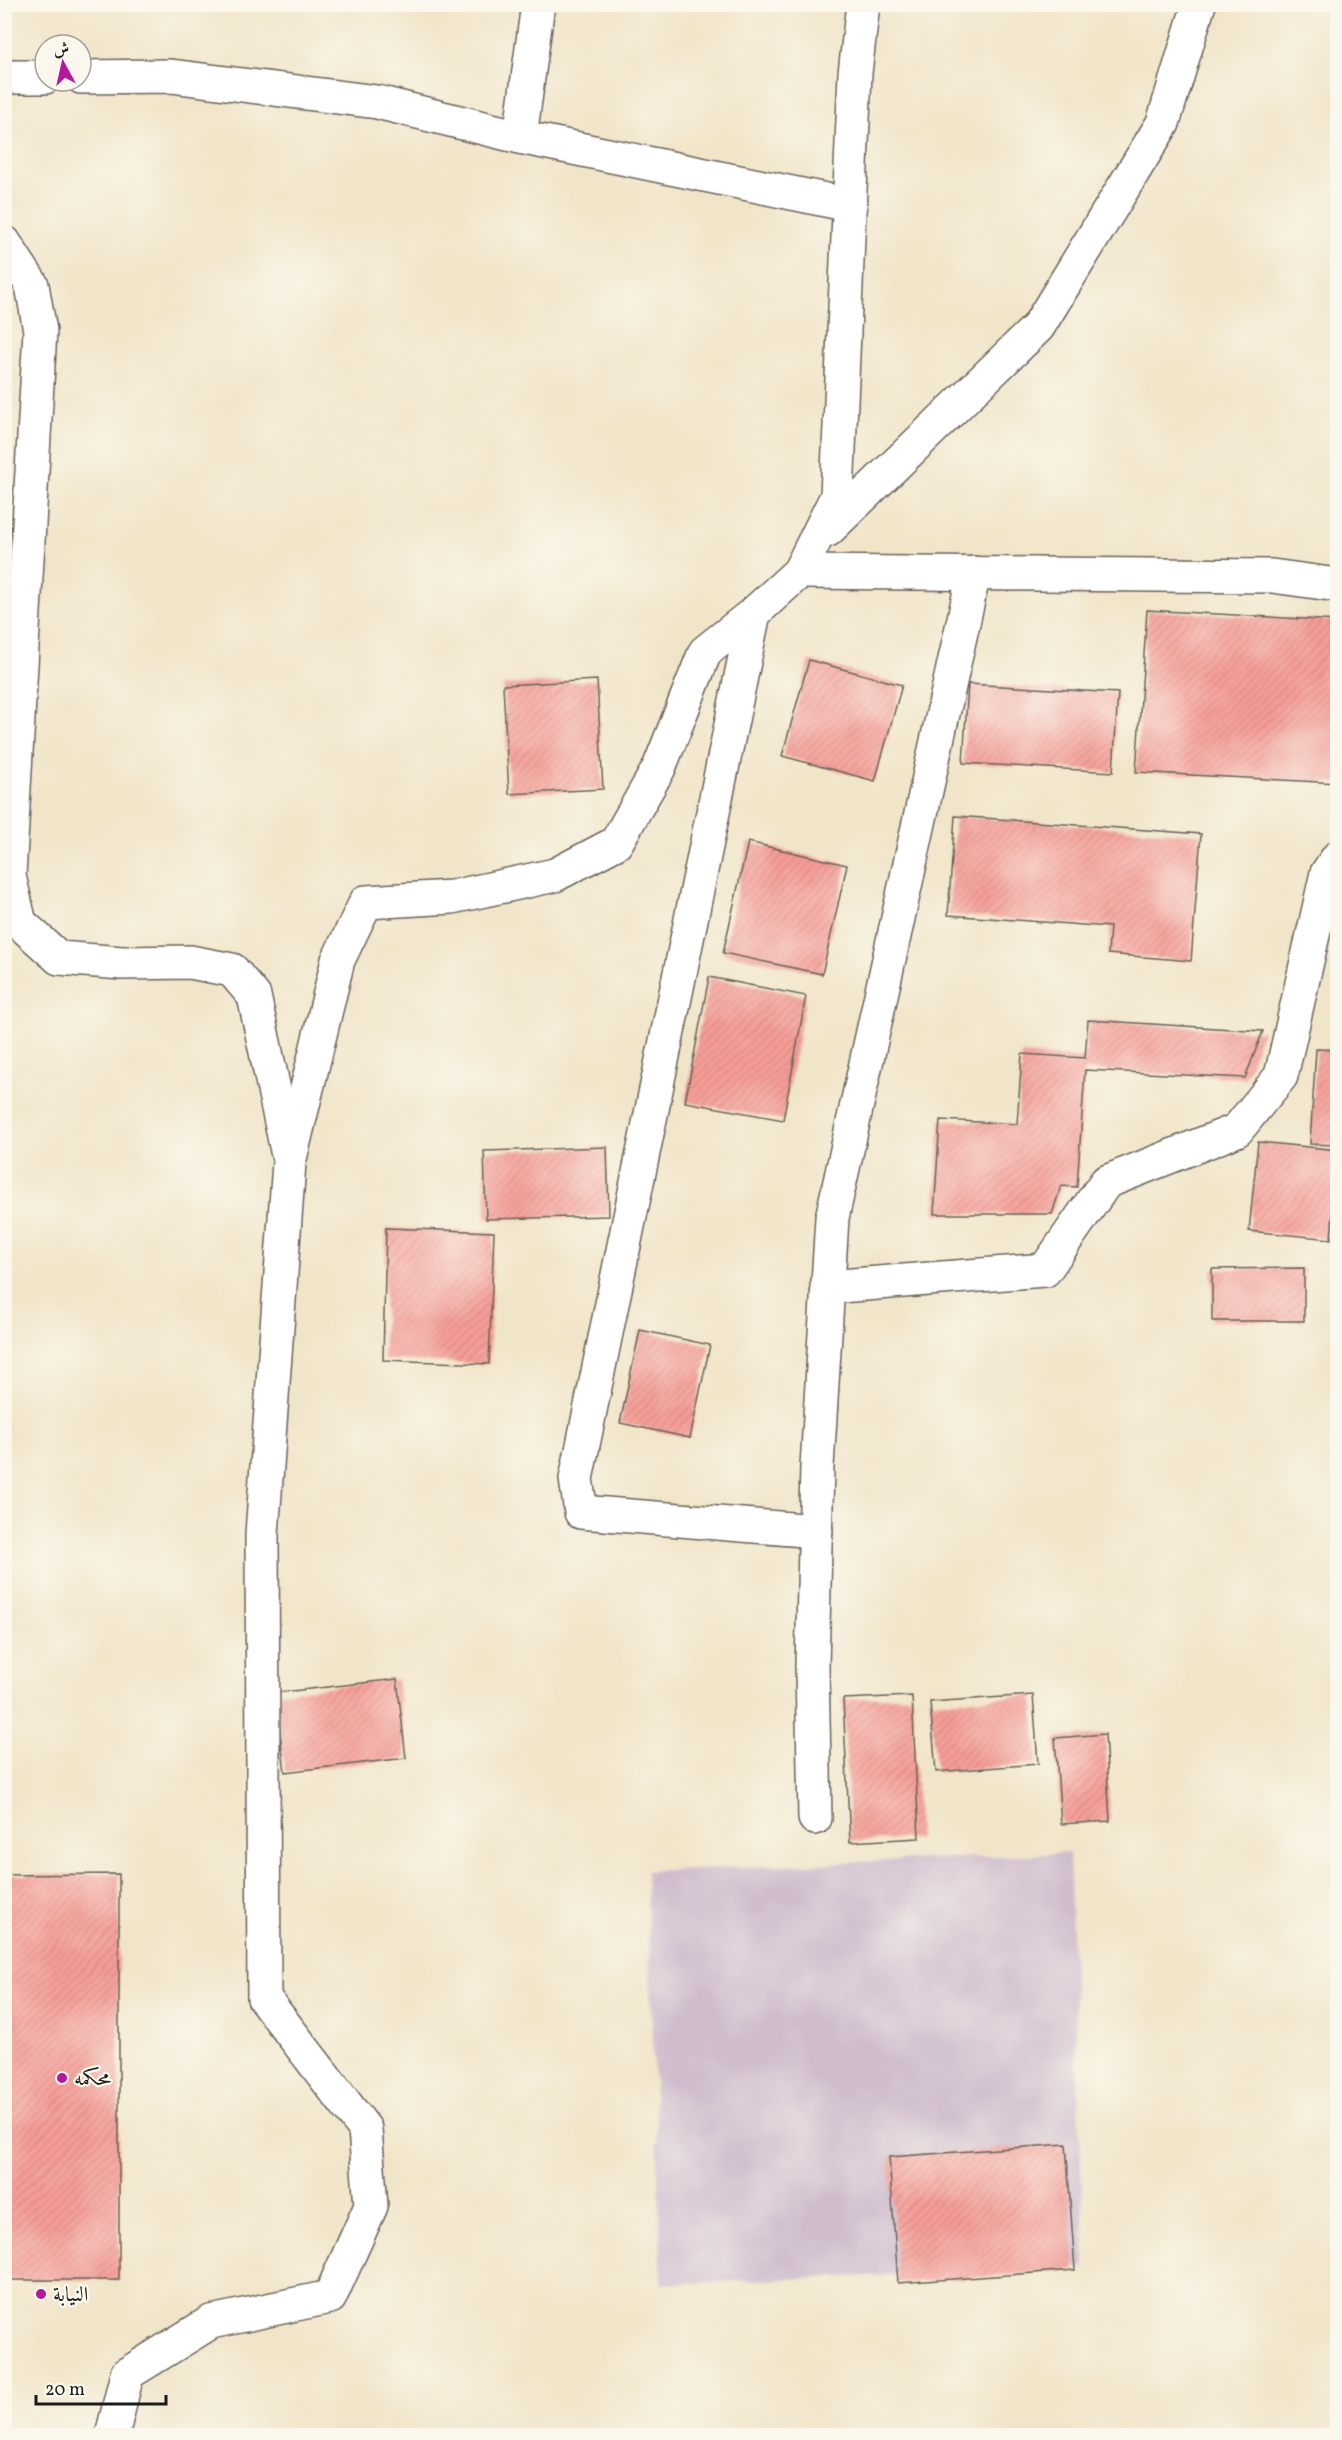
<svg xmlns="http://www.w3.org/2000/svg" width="1342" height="2440" viewBox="0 0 1342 2440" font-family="Vollkorn,Amiri,serif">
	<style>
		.industrial { fill: #cfbdce }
		.building { fill: url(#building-hatch) }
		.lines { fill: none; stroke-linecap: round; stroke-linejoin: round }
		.street-casing { stroke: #676259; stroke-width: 36 }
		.street { stroke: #fff; stroke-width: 33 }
		.poi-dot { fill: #b5179e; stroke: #fbf7ec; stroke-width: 2 }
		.labels { text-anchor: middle; stroke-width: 4.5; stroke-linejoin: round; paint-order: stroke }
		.poi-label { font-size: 21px; fill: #1c1c1c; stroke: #fbf7ec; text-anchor: start }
	</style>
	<defs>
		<pattern id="building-hatch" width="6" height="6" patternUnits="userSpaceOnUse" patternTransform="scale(1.5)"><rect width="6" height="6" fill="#f69d97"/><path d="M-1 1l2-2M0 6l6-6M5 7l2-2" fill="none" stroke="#d28782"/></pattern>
	</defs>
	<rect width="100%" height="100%" fill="#fbf7ec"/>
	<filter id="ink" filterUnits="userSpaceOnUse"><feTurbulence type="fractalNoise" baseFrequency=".0167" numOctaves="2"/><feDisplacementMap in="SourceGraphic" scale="12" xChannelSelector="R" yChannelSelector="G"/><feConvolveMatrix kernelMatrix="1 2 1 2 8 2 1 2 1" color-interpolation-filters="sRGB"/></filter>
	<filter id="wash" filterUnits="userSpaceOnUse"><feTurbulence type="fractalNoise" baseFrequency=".008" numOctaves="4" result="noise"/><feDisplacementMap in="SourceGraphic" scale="24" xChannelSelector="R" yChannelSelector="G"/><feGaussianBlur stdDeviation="1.35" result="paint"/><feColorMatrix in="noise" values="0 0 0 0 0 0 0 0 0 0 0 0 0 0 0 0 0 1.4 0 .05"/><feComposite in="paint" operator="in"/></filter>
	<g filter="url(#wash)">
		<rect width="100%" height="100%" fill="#f1e5c9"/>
		<!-- industrial -->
		<path class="industrial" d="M1069 1853 1085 2267 662 2284 646 1871Z"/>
		<g id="blocks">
			<!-- building -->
			<g class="building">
				<path d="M1147 610 1338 621V783L1136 772Z"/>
				<path d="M809 660 902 685 875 781 782 756Z"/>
				<path d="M597 680 603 789 509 794 503 685Z"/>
				<path d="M968 684 1118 693 1113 772 963 763Z"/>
				<path d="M955 816 1201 834 1191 961 1108 954 1110 927 948 915Z"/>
				<path d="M748 842 847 865 822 974 723 953Z"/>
				<path d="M709 977 806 996 783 1120 685 1102Z"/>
				<path d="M1088 1020 1263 1031 1245 1078 1085 1070 1077 1187 1061 1186 1052 1214H934L940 1120 1017 1124 1022 1054 1085 1058Z"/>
				<path d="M1316 1049 1338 1050V1145L1310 1144Z"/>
				<path d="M1258 1142 1338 1150 1331 1239 1249 1231Z"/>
				<path d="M607 1147 609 1216 486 1219 484 1151Z"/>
				<path d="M386 1228 494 1232 489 1364 383 1360Z"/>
				<path d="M1304 1268V1321H1212V1269Z"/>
				<path d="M640 1330 710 1345 690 1438 620 1423Z"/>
				<path d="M397 1679 406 1758 285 1772 275 1693Z"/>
				<path d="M1033 1695 1038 1764 936 1772 930 1702Z"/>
				<path d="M912 1696 919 1838 850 1842 843 1699Z"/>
				<path d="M1105 1734 1110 1821 1061 1824 1055 1738Z"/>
				<path d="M119 1874V2280H4V1875Z"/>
				<path d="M1066 2144 1075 2270 898 2283 889 2157Z"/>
			</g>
		</g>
	</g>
	<g filter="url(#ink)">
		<use href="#blocks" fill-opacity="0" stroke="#676259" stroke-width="1.5"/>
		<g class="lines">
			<defs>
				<g id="street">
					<path d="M4 77H45"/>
					<path d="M81 77 171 76 377 102 520 137 850 205"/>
					<path d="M520 137 538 4"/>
					<path d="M4 242 32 285 40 331 9 876 20 923 59 958 122 963 190 962 232 970 254 996 288 1155"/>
					<path d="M828 530 1038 327 1163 123 1199 4"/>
					<path d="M799 572 1272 576 1338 585"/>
					<path d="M754 613 576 1479 581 1512 816 1531"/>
					<path d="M827 1287 1045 1270 1106 1182 1237 1130 1281 1076 1327 873 1338 857"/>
					<path d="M815 1818 812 1667 817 1467 832 1218 974 573"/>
					<path d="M112 2436 127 2374 211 2322 330 2297 371 2206 365 2129 264 1998 262 1534 289 1163 338 960 366 902 452 897 555 875 616 843 659 768 705 652 754 613 799 572 837 496 855 73 863 4"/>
				</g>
			</defs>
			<!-- street casing -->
			<use href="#street" class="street-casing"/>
			<!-- street -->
			<use href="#street" class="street"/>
		</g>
	</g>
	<!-- markers -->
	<g class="poi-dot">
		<circle cx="62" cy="2078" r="6"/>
		<circle cx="41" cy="2294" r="6"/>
	</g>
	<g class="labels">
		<!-- poi labels -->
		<g class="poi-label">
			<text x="74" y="2085">محكمه</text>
			<text x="53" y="2301">النيابة</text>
		</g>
	</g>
	<!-- margin -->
	<rect width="1342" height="2440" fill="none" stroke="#fbf7ec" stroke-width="24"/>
	<!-- north arrow -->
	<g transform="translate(63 63) rotate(352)"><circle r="28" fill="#fbf7ec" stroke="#a29f99" stroke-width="1.5"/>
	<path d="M0-4.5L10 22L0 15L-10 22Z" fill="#b5179e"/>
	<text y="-9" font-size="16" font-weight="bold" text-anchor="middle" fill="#1c1c1c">ش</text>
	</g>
	<!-- scale -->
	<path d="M36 2395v9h130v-9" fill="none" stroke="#1c1c1c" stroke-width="3"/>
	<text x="45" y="2395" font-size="18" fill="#1c1c1c" stroke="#fbf7ec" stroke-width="4.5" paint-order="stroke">20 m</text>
</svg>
